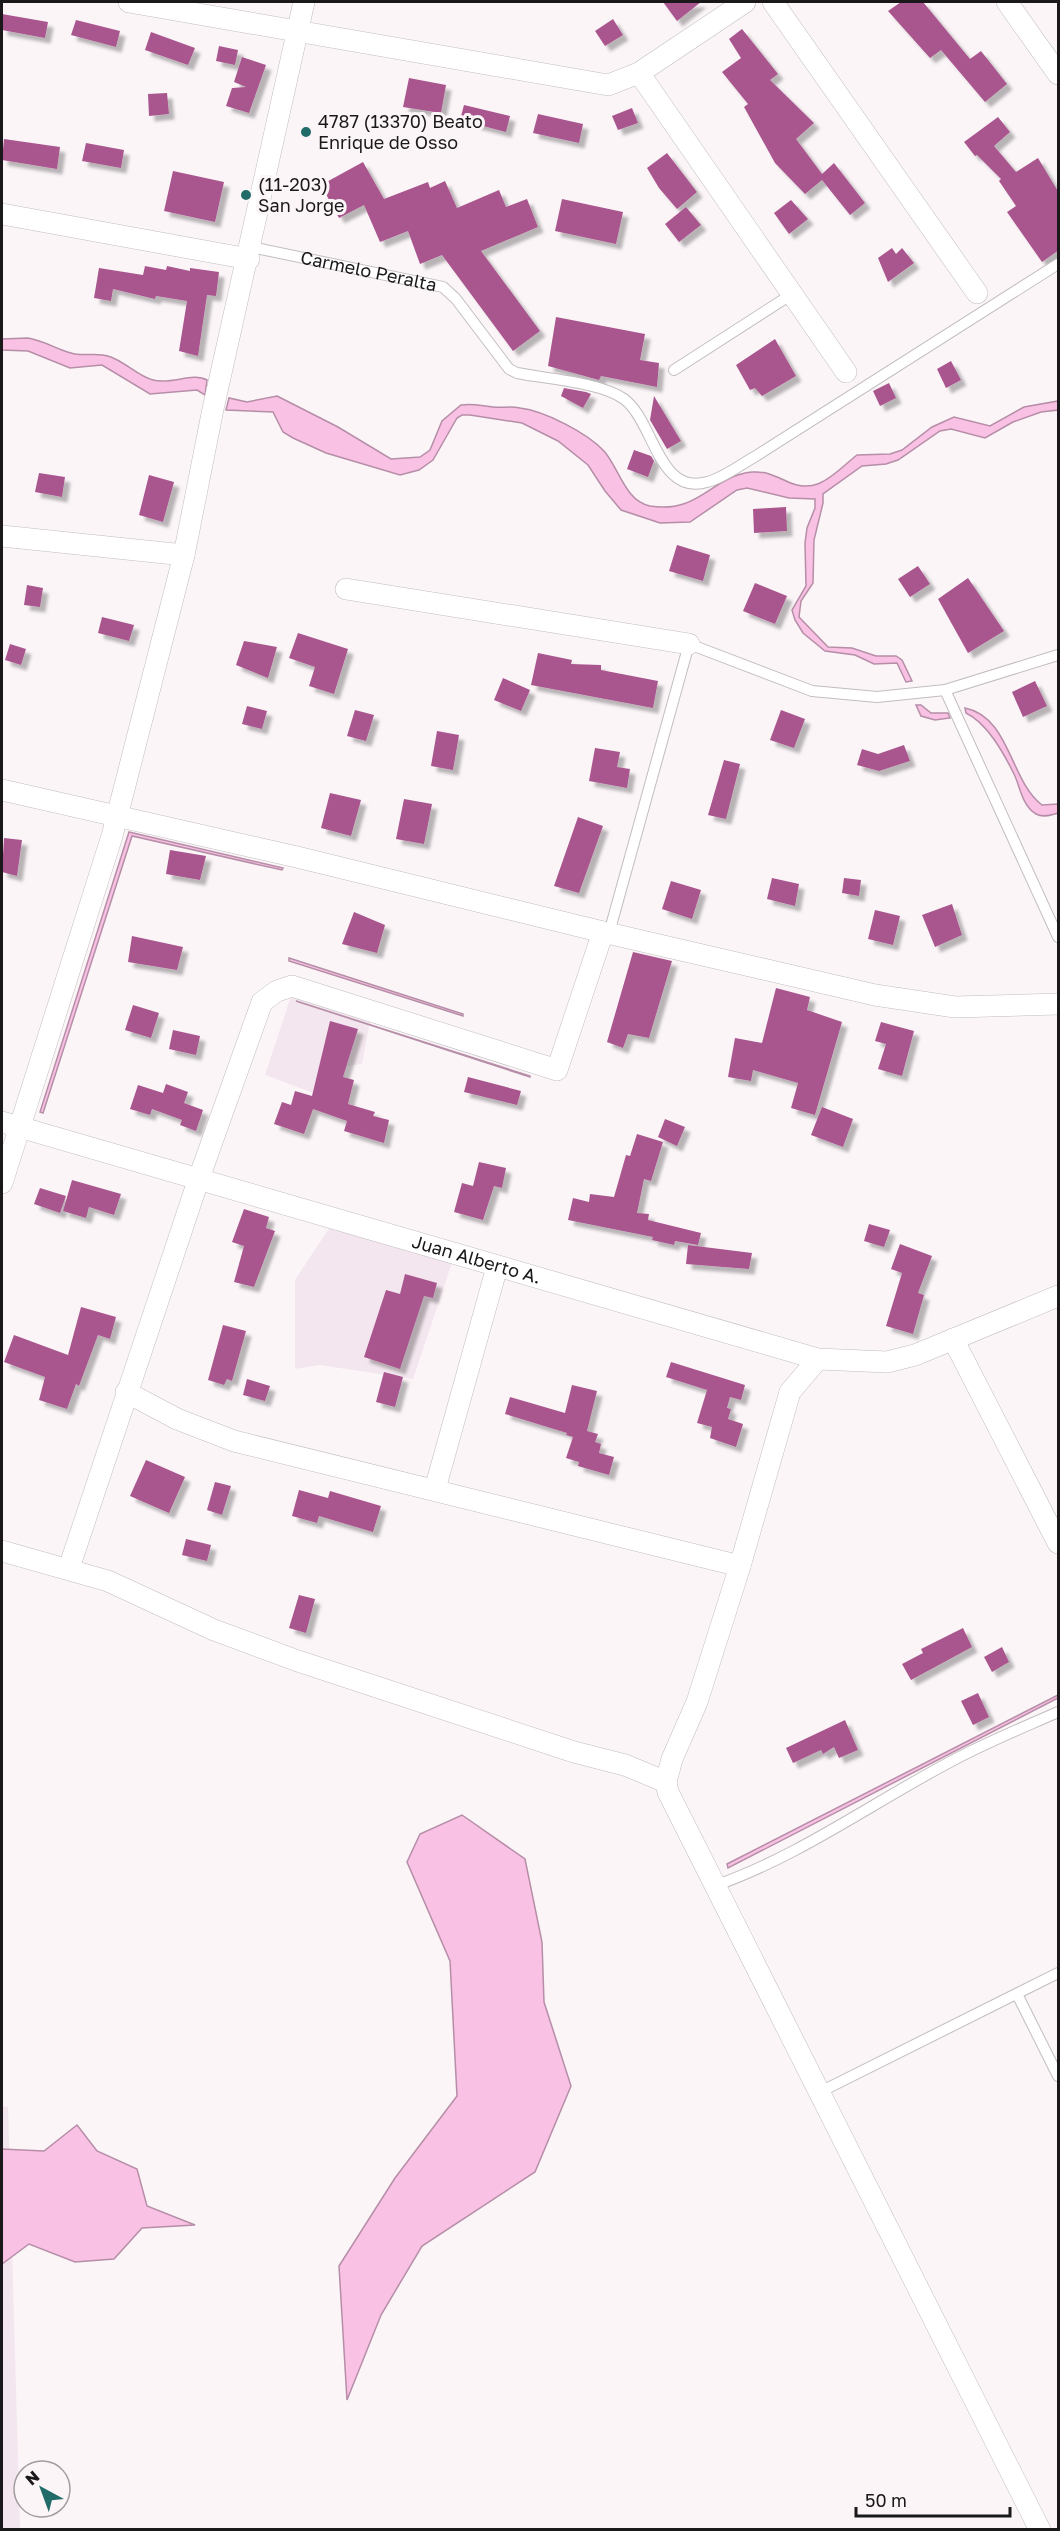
<svg xmlns="http://www.w3.org/2000/svg" width="1060" height="2531" viewBox="0 0 1060 2531" font-family="'Golos Text',sans-serif">
	<style>
		.built { fill: #f3e6ee }
		.water { fill: #f9c1e3; stroke: #b68ea7; stroke-width: 1.5 }
		.building { fill: #aa568e; filter: url(#shadow) }
		.lines { fill: none; stroke-linecap: round; stroke-linejoin: round }
		.service-casing { stroke: #c2bdc0; stroke-width: 12 }
		.minor-casing { stroke: #c2bdc0; stroke-width: 22 }
		.service { stroke: #fff; stroke-width: 10 }
		.minor { stroke: #fff; stroke-width: 21 }
		.poi-dot { fill: #216c69; stroke: #fbf5f8; stroke-width: 2 }
		.labels { text-anchor: middle; stroke-width: 6; stroke-linejoin: round; paint-order: stroke }
		.poi-label { font-size: 18px; fill: #1a181a; stroke: #fbf5f8; text-anchor: start }
		.street-label { font-size: 18px; fill: #1a181a; stroke: #fbf5f8 }
	</style>
	<defs>
		<filter id="shadow"><feDropShadow dx="5.5" dy="5.5" stdDeviation="1.5" flood-color="#0004"/></filter>
	</defs>
	<rect width="100%" height="100%" fill="#fbf5f8"/>
	<!-- built -->
	<g class="built">
		<path d="M291 996 370 1021 362 1064 347 1066 338 1102 265 1075Z"/>
		<path d="M334 1221 452 1263 413 1379 320 1365 295 1369V1280Z"/>
		<path d="M2 2106 8 2107 20 2530 2 2529Z"/>
	</g>
	<!-- water -->
	<g class="water">
		<path d="M28 338C45 341 56 349 71 353 83 357 96 352 108 356 125 361 137 376 153 380 172 385 192 372 207 380L205 395 197 390 150 394 102 365 70 368 28 351 2 350V339Z"/>
		<path d="M277 396 338 427 391 459 420 457 430 450 442 421 461 405C473 403 482 406 493 407 502 408 511 406 520 408 545 411 587 433 604 451 619 468 625 501 650 506 700 514 711 476 752 472 766 471 775 476 786 481 818 497 835 472 857 455L890 454 902 450 932 427 954 417 990 426 1024 407 1058 401V410L1041 412 1013 422 985 438 951 429 940 431 898 460 886 464 862 466 823 494V503L814 540 813 583 801 601 799 617 828 647 852 648 876 656H896L902 660 912 681 906 682 897 663 874 664 855 655 825 651 803 633 795 620 792 610 806 586 805 543 807 528 815 508V499L789 498 747 488 737 490 690 522 660 523 621 510 605 491 588 465 558 441 522 423 470 415H462L457 418 433 460 419 470 400 475 326 453 293 438 283 432 273 412 226 410 229 398 247 402Z"/>
		<path d="M916 705H921L931 713H948L950 718 935 720 921 716Z"/>
		<path d="M965 708C1010 717 1010 781 1042 805L1058 804V813C1052 815 1043 818 1036 814 1022 806 1020 786 1014 774 1003 752 987 723 966 713Z"/>
		<path d="M129 832 283 868 282 870 132 836 43 1113 40 1112Z"/>
		<path d="M289 958 463 1014V1016L289 961Z"/>
		<path d="M296 1001 530 1076V1077Z"/>
		<path d="M1058 1695V1698L728 1868 727 1864Z"/>
		<path d="M462 1815 525 1859 542 1942 544 2002 571 2086 535 2172 422 2246 381 2315 347 2400 339 2266 395 2178 457 2096 450 1961 407 1862 420 1834Z"/>
		<path d="M77 2125 97 2151 137 2169 147 2206 195 2225 142 2228 114 2259 75 2262 29 2244 2 2264V2149L44 2151Z"/>
	</g>
	<!-- building -->
	<g class="building">
		<path d="M663 2H701L677 21Z"/>
		<path d="M901 2H923L970 59 981 51 1007 84 985 102 941 50 930 58 888 11Z"/>
		<path d="M2 14 48 22 45 38 2 30Z"/>
		<path d="M613 19 623 35 605 46 595 31Z"/>
		<path d="M76 20 120 31 116 47 71 35Z"/>
		<path d="M742 29 778 74 770 80 814 123 796 139 822 174 834 163 865 203 850 215 822 180 805 194 775 163 744 107 748 104 722 72 741 58 729 39Z"/>
		<path d="M151 32 195 48 188 65 145 50Z"/>
		<path d="M219 46 238 50 235 65 216 61Z"/>
		<path d="M242 57 266 65 249 113 226 106 232 88 246 87 234 82Z"/>
		<path d="M409 78 446 85 441 113 403 107Z"/>
		<path d="M167 93 169 114 149 116 148 94Z"/>
		<path d="M464 105 510 116 506 132 460 120Z"/>
		<path d="M632 108 638 123 618 130 612 116Z"/>
		<path d="M538 114 583 124 579 143 533 133Z"/>
		<path d="M998 117 1010 132 994 146 1016 172 1038 158 1059 193V250L1042 262 1007 212 1016 206 999 181 1001 179 977 155 975 156 964 142Z"/>
		<path d="M4 139 60 147 57 169 2 160Z"/>
		<path d="M86 143 124 150 121 168 82 161Z"/>
		<path d="M667 153 697 192 677 209 659 188 647 168Z"/>
		<path d="M363 162 384 199 428 182 430 188 445 181 457 208 499 190 506 207 527 199 538 227 481 251 540 331 513 351 442 255 420 264 408 231 380 242 364 205 339 218 321 185Z"/>
		<path d="M173 171 224 182 215 222 164 211Z"/>
		<path d="M562 199 623 212 616 244 555 231Z"/>
		<path d="M791 200 808 219 789 234 774 213Z"/>
		<path d="M686 207 701 225 679 242 665 224Z"/>
		<path d="M892 248 896 254 902 248 914 263 888 282 878 258Z"/>
		<path d="M145 266 166 270 167 266 190 271V268L219 272 216 296 207 295 198 356 179 351 187 301 156 296 155 299 113 289 111 301 94 298 99 268 143 275Z"/>
		<path d="M556 317 645 334 640 360 659 363 657 387 601 376 599 380 548 366Z"/>
		<path d="M775 339 796 376 762 396 755 388 750 390 736 365Z"/>
		<path d="M951 361 961 380 946 388 937 369Z"/>
		<path d="M889 383 896 398 880 406 873 391Z"/>
		<path d="M564 388 586 392 591 394 583 408 561 396Z"/>
		<path d="M654 396 681 441 667 449 650 420Z"/>
		<path d="M634 450 651 456 654 461 648 477 627 469Z"/>
		<path d="M39 473 65 477 62 497 35 492Z"/>
		<path d="M149 475 174 482 163 522 139 515Z"/>
		<path d="M786 507 787 531 754 533 753 509Z"/>
		<path d="M677 545 710 555 703 581 669 571Z"/>
		<path d="M918 566 930 584 910 597 898 579Z"/>
		<path d="M968 578 1004 631 968 653 938 599Z"/>
		<path d="M755 583 787 596 775 624 743 611Z"/>
		<path d="M27 585 43 588 40 607 24 605Z"/>
		<path d="M102 617 134 625 129 641 98 633Z"/>
		<path d="M298 633 348 649 334 694 309 686 315 667 289 658Z"/>
		<path d="M244 641 277 647 268 678 236 665Z"/>
		<path d="M10 644 26 649 21 665 5 660Z"/>
		<path d="M538 653 572 660 571 664 601 665V670L658 681 653 708 531 685Z"/>
		<path d="M503 678 530 690 521 711 494 700Z"/>
		<path d="M1035 681 1047 706 1023 717 1012 692Z"/>
		<path d="M247 706 267 711 262 729 242 724Z"/>
		<path d="M355 710 374 715 366 741 347 736Z"/>
		<path d="M781 710 805 719 794 748 770 740Z"/>
		<path d="M437 731 459 735 453 770 431 766Z"/>
		<path d="M904 745 910 761 879 771 857 765 862 749 878 754Z"/>
		<path d="M595 748 620 752 617 767 630 769 627 788 589 781Z"/>
		<path d="M724 760 740 764 726 819 708 815Z"/>
		<path d="M330 793 361 800 351 836 321 828Z"/>
		<path d="M404 799 432 804 424 844 396 839Z"/>
		<path d="M578 817 603 826 579 893 554 886Z"/>
		<path d="M4 838 22 840 17 876 2 872Z"/>
		<path d="M170 850 206 856 200 880 166 874Z"/>
		<path d="M772 878 799 884 795 906 767 899Z"/>
		<path d="M844 878 861 880 859 896 842 893Z"/>
		<path d="M671 881 701 890 692 919 662 909Z"/>
		<path d="M952 904 962 935 935 947 922 915Z"/>
		<path d="M875 910 900 916 893 945 868 939Z"/>
		<path d="M354 912 385 925 377 953 342 944Z"/>
		<path d="M132 936 183 947 177 970 128 962Z"/>
		<path d="M633 952 672 961 649 1038 628 1034 623 1048 607 1042Z"/>
		<path d="M776 988 810 997 807 1010 842 1022 815 1115 791 1108 798 1083 753 1070 751 1081 728 1077 735 1038 762 1043Z"/>
		<path d="M133 1005 159 1013 151 1038 125 1030Z"/>
		<path d="M330 1021 358 1029 343 1077 354 1080 348 1104 375 1112 373 1116 389 1120 384 1143 344 1131 347 1121 313 1109 304 1134 274 1124 282 1102 291 1105 295 1091 312 1096Z"/>
		<path d="M881 1022 914 1031 902 1076 878 1069 886 1044 875 1041Z"/>
		<path d="M173 1030 200 1036 196 1055 169 1049Z"/>
		<path d="M468 1077 521 1091 517 1105 464 1092Z"/>
		<path d="M166 1084 188 1092 184 1103 203 1110 196 1131 180 1125 182 1120 152 1109 150 1115 130 1109 138 1085 163 1093Z"/>
		<path d="M822 1107 853 1119 843 1147 811 1135Z"/>
		<path d="M665 1119 685 1127 677 1146 658 1137Z"/>
		<path d="M637 1134 663 1142 651 1181 644 1179 637 1213 649 1214 648 1220 701 1233 698 1245 675 1241 674 1245 652 1240 653 1237 568 1220 573 1198 589 1202 590 1194 614 1197 626 1155 630 1156Z"/>
		<path d="M479 1162 506 1168 502 1188 494 1186 483 1220 454 1212 462 1183 473 1186Z"/>
		<path d="M72 1180 121 1194 114 1215 89 1207 86 1218 63 1211Z"/>
		<path d="M40 1188 66 1196 60 1213 34 1204Z"/>
		<path d="M244 1209 269 1217 266 1228 275 1231 254 1287 234 1282 244 1246 232 1242Z"/>
		<path d="M869 1224 890 1230 884 1247 864 1241Z"/>
		<path d="M900 1244 932 1256 918 1293 924 1295 913 1334 886 1326 902 1273 891 1269Z"/>
		<path d="M688 1245 752 1253 749 1269 686 1264Z"/>
		<path d="M405 1274 437 1283 433 1298 424 1296 400 1369 364 1357 386 1290 400 1294Z"/>
		<path d="M81 1307 116 1317 110 1339 98 1335 79 1386 76 1384 67 1409 39 1400 45 1377 4 1362 14 1335 68 1355Z"/>
		<path d="M223 1325 246 1331 232 1381 227 1379 224 1385 208 1380Z"/>
		<path d="M671 1362 745 1385 741 1400 730 1397 727 1408 731 1409 728 1419 743 1424 736 1447 710 1438 712 1427 697 1423 707 1390 666 1377Z"/>
		<path d="M384 1372 403 1377 395 1407 376 1402Z"/>
		<path d="M247 1379 270 1386 265 1401 243 1395Z"/>
		<path d="M572 1385 597 1391 587 1431 598 1434 595 1442 601 1444 599 1453 614 1457 609 1475 578 1466 579 1462 566 1458 573 1437 566 1435 567 1433 505 1414 510 1397 565 1413Z"/>
		<path d="M146 1460 185 1477 169 1513 130 1496Z"/>
		<path d="M215 1482 231 1486 222 1515 207 1510Z"/>
		<path d="M299 1490 328 1498 330 1491 381 1506 373 1532 319 1516 317 1523 292 1516Z"/>
		<path d="M186 1539 211 1545 207 1561 182 1555Z"/>
		<path d="M299 1595 315 1599 306 1633 289 1628Z"/>
		<path d="M963 1628 972 1647 911 1680 902 1664 923 1653 921 1649Z"/>
		<path d="M1002 1647 1009 1662 992 1672 984 1657Z"/>
		<path d="M978 1693 989 1717 973 1725 961 1701Z"/>
		<path d="M845 1720 858 1750 839 1758 834 1747 823 1754 821 1750 793 1763 786 1748Z"/>
	</g>
	<g class="lines">
		<defs>
			<g id="service">
				<path id="s1" d="M251 247 443 287 456 299 509 369 517 373C547 379 600 382 624 399 654 421 658 496 707 482 724 478 741 464 756 456L1058 264"/>
				<path d="M674 370 792 294"/>
				<path d="M945 690 1058 937"/>
				<path d="M609 933 689 644 812 691 877 697 945 690 1058 655"/>
				<path d="M714 1886C798 1857 872 1803 950 1762 985 1743 1022 1728 1058 1712"/>
				<path d="M1017 1994 1058 2076"/>
				<path d="M818 2093 1058 1973"/>
			</g>
			<g id="minor">
				<path d="M129 2 608 85 639 73 745 2"/>
				<path d="M773 2 977 293"/>
				<path d="M1007 2 1058 74"/>
				<path d="M639 73 846 372"/>
				<path d="M2 214 249 259"/>
				<path d="M2 536 184 555"/>
				<path d="M346 589 689 644"/>
				<path d="M2 790 297 857 603 932 875 995 955 1007 1058 1004"/>
				<path id="s2" d="M2 1122 818 1359 887 1362 915 1355 1058 1296"/>
				<path d="M2 1183 112 836 184 555 213 409 304 2"/>
				<path d="M953 1339 1058 1543"/>
				<path d="M818 1359 790 1392 740 1566 697 1702 672 1759 666 1782 668 1792 1040 2530"/>
				<path d="M126 1392 177 1419 234 1441 740 1566"/>
				<path d="M435 1489 497 1267"/>
				<path d="M2 1551 108 1581 214 1630 298 1661 574 1752 625 1765 666 1782"/>
				<path d="M69 1568 199 1178 262 1002 277 991 292 986 557 1070 603 932"/>
			</g>
		</defs>
		<!-- service casing -->
		<use href="#service" class="service-casing"/>
		<!-- minor casing -->
		<use href="#minor" class="minor-casing"/>
		<!-- service -->
		<use href="#service" class="service"/>
		<!-- minor -->
		<use href="#minor" class="minor"/>
	</g>
	<!-- markers -->
	<g class="poi-dot">
		<circle cx="306" cy="132" r="6"/>
		<circle cx="246" cy="195" r="6"/>
	</g>
	<g class="labels">
		<!-- poi labels -->
		<g class="poi-label">
			<text x="318" y="128">4787 (13370) Beato<tspan x="318" dy="21">Enrique de Osso</tspan></text>
			<text x="258" y="191">(11-203)<tspan x="258" dy="21">San Jorge</tspan></text>
		</g>
		<!-- street labels -->
		<g class="street-label">
			<text dy="6" stroke="none"><textPath href="#s1" startOffset="120">Carmelo Peralta</textPath></text>
			<text dy="6" stroke="none"><textPath href="#s2" startOffset="494">Juan Alberto A.</textPath></text>
		</g>
	</g>
	<!-- border -->
	<rect width="1060" height="2531" fill="none" stroke="#1a181a" stroke-width="6"/>
	<!-- north arrow -->
	<g transform="translate(42 2489) rotate(319)"><circle r="28" fill="#fbf5f8" stroke="#a19d9f" stroke-width="1.5"/>
	<path d="M0-4.5L10 22L0 15L-10 22Z" fill="#216c69"/>
	<text y="-9" font-size="16" font-weight="bold" text-anchor="middle" fill="#1a181a">N</text>
	</g>
	<!-- scale -->
	<path d="M856 2507v9h154v-9" fill="none" stroke="#1a181a" stroke-width="3"/>
	<text x="865" y="2507" font-size="18" fill="#1a181a" stroke="#fbf5f8" stroke-width="4.5" paint-order="stroke">50 m</text>
</svg>
